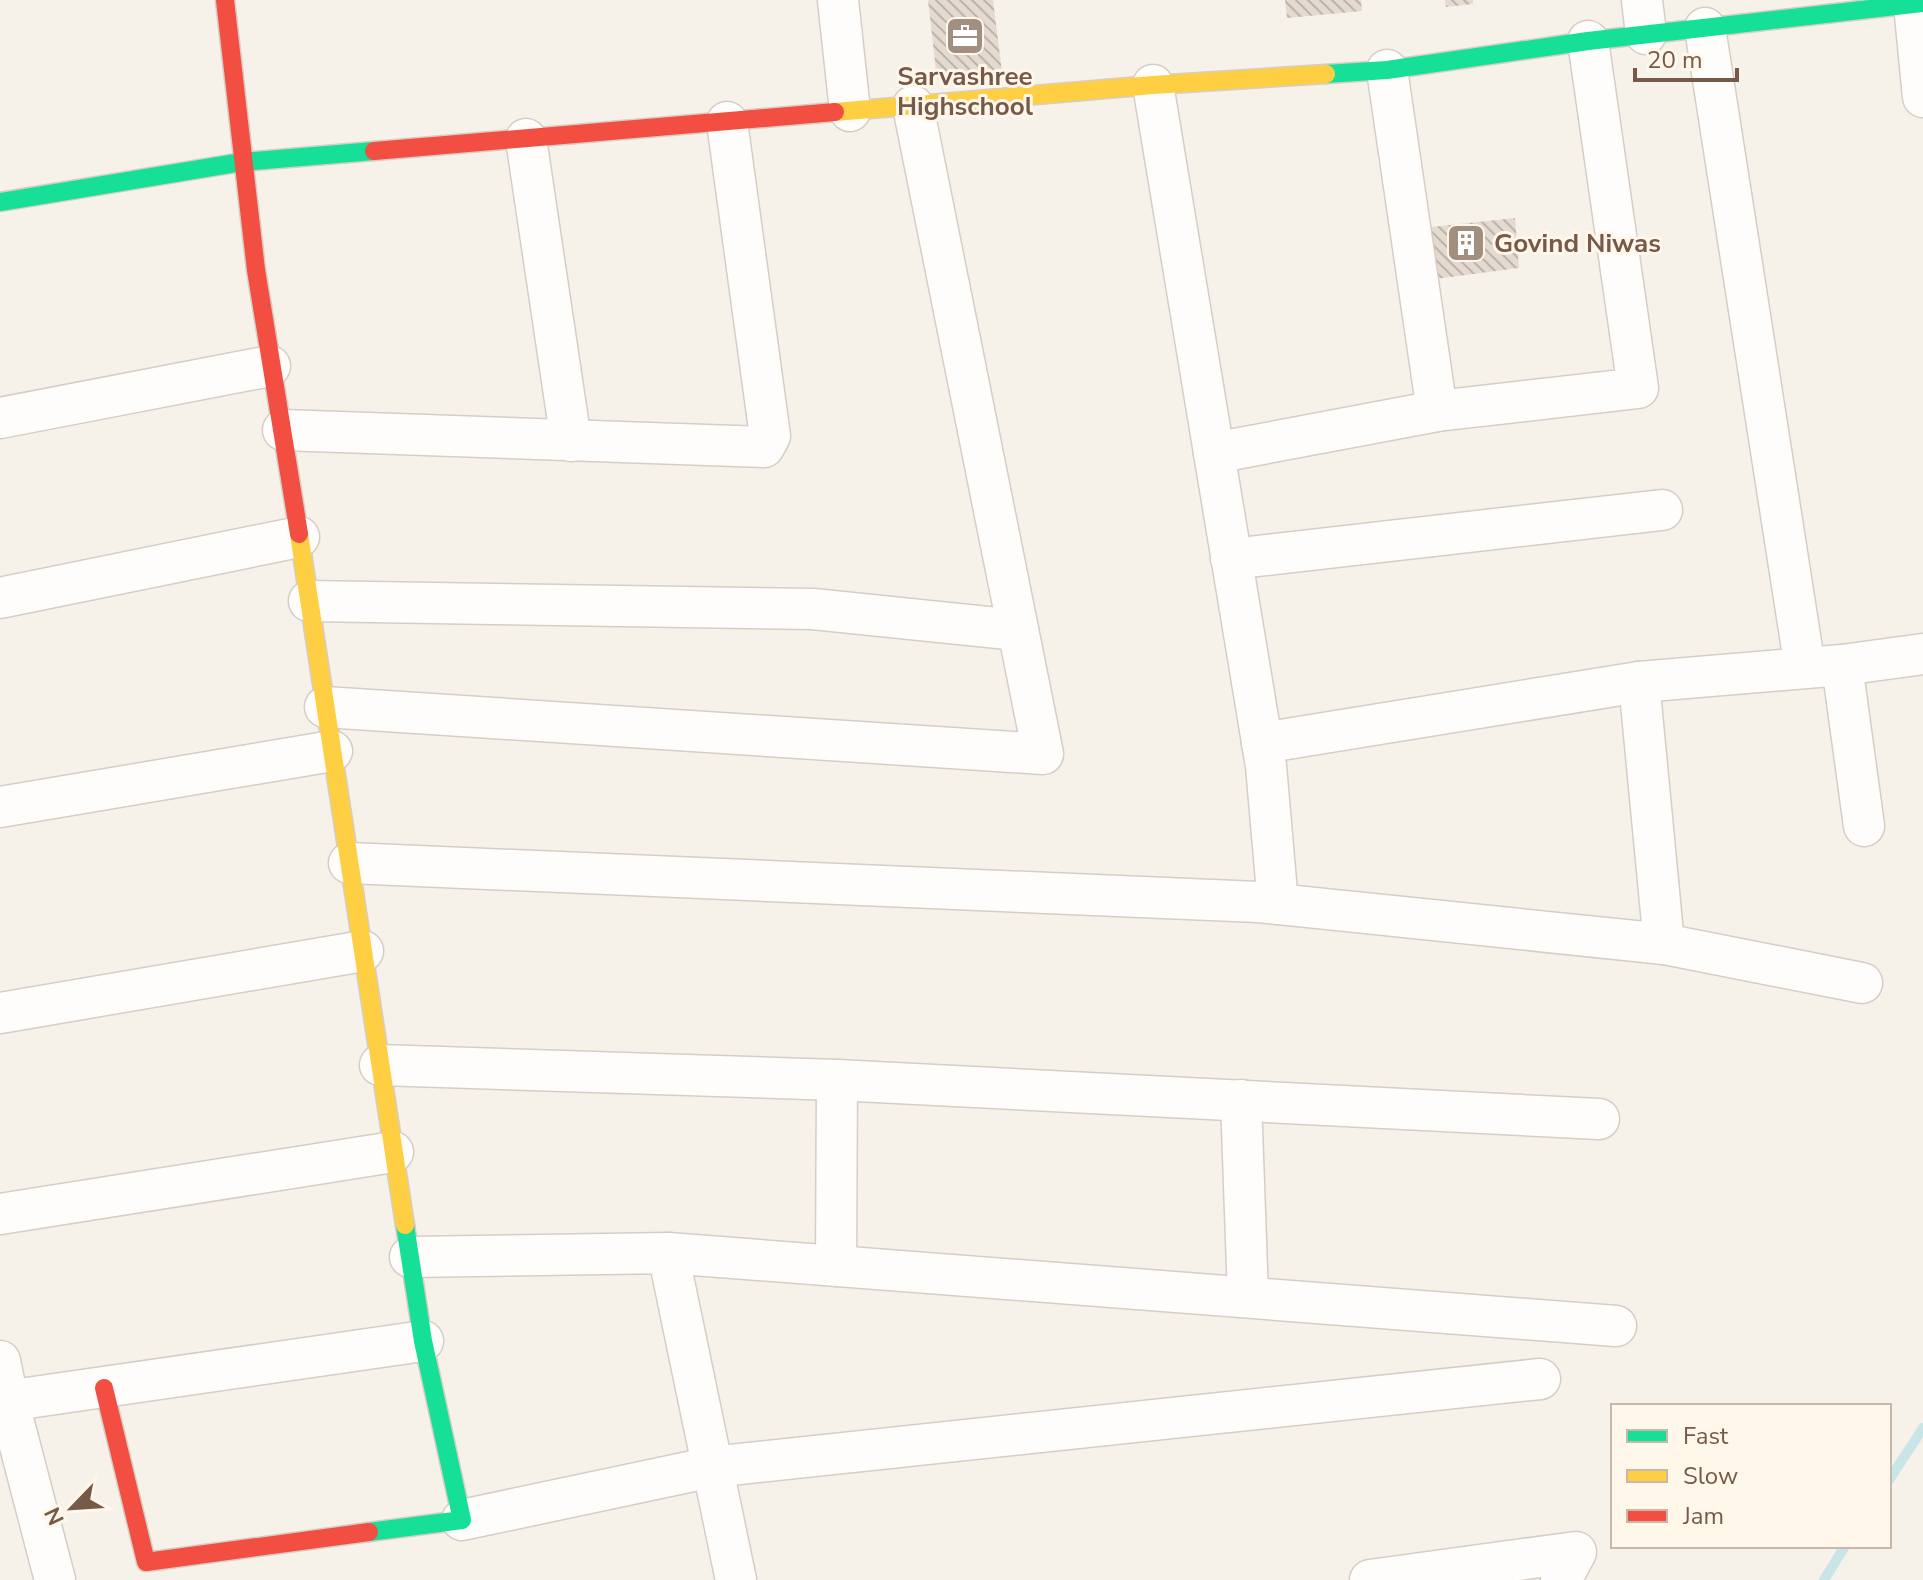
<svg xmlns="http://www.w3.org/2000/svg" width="1923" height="1580" viewBox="0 0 1923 1580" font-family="'Nunito Sans',sans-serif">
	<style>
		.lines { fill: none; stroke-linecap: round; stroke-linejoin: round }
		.stream { stroke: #cae5e8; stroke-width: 10 }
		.building { fill: url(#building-back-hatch) }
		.street-casing { stroke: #d6cec6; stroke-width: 43 }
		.fast-casing { stroke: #d6cec5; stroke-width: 21 }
		.slow-casing { stroke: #d6cec5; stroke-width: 21 }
		.jam-casing { stroke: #d6cec5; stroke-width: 21 }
		.street { stroke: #fefdfc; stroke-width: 40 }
		.fast { stroke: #16e098; stroke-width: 18 }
		.slow { stroke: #ffcf43; stroke-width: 18 }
		.jam { stroke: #f24e42; stroke-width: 18 }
		.labels { text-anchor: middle; stroke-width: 6; stroke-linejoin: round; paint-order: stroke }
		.poi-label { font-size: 26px; font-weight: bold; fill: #765948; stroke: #fff7ea }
	</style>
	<defs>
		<pattern id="building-back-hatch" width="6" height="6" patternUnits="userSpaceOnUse" patternTransform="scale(2)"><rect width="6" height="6" fill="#e4dad0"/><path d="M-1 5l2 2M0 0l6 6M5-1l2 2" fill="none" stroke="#bdb4ab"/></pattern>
	</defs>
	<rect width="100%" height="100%" fill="#f7f2e9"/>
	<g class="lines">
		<!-- stream -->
		<g class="stream">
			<path d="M1889 1480 1923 1428"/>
			<path d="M1824 1580 1845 1546"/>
		</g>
	</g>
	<!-- building -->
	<g class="building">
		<path d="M928 0H993L1002 72 937 79Z"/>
		<path d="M1285 0H1361L1362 11 1287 18Z"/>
		<path d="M1445 0H1473V4L1446 7Z"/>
		<path d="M1515 218 1519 268 1420 281 1413 229Z"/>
	</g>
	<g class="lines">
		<defs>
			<g id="street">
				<path d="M838 0 850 111"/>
				<path d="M1642 0 1646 34"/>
				<path d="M1914 5 1923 97"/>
				<path d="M1705 28 1805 668"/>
				<path d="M1387 70 1437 411"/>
				<path d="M1153 85 1266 766 1278 904"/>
				<path d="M526 139 571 441"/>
				<path d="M0 418 270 366"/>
				<path d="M283 430 764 447 770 436 727 122"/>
				<path d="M1214 453 1437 411 1638 388 1588 41"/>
				<path d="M1231 559 1662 510"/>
				<path d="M0 598 299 537"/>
				<path d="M309 601 813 609 1018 630"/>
				<path d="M1842 665 1864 826"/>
				<path d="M1639 682 1664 944"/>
				<path d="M325 707 1043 754 913 106"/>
				<path d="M1262 743 1639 682 1842 665 1923 654"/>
				<path d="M0 807 332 751"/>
				<path d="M349 863 1258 902 1664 944 1862 983"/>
				<path d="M0 1013 363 951"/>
				<path d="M380 1065 837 1080 1599 1119"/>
				<path d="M1241 1100 1248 1296"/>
				<path d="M0 1214 393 1152"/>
				<path d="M668 1253 1616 1326"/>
				<path d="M410 1257 668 1253 736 1580"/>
				<path d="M836 1266 837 1080"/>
				<path d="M0 1361 8 1400 55 1580"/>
				<path d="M0 1402 423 1341"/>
				<path d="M462 1520 712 1467 1540 1379"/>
				<path d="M1370 1580 1576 1552 1561 1580"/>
			</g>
			<g id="fast">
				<path d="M1326 74 1387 70 1588 41 1923 3"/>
				<path d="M0 202 242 162 374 151"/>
				<path d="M369 1532 462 1520 423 1341 405 1225"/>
			</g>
			<g id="slow">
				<path d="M835 112 1153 85 1326 74"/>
				<path d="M299 534 405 1225"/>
			</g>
			<g id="jam">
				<path d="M225 0 256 270 299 534"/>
				<path d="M374 151 835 112"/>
				<path d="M104 1388 146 1562 369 1532"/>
			</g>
		</defs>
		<!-- street casing -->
		<use href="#street" class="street-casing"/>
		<!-- fast casing -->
		<use href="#fast" class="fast-casing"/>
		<!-- slow casing -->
		<use href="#slow" class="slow-casing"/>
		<!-- jam casing -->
		<use href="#jam" class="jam-casing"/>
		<!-- street -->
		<use href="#street" class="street"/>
		<!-- fast -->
		<use href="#fast" class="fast"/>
		<!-- slow -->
		<use href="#slow" class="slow"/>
		<!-- jam -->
		<use href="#jam" class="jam"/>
	</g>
	<!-- icons -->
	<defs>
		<symbol id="office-square" viewBox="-11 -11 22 22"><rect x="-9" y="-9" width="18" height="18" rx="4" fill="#a38f80" stroke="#fff7ea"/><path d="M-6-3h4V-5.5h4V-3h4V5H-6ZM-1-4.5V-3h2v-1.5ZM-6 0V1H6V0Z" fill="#fff"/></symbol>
		<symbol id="building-square" viewBox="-11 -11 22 22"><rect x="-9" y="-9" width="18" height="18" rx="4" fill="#a38f80" stroke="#fff7ea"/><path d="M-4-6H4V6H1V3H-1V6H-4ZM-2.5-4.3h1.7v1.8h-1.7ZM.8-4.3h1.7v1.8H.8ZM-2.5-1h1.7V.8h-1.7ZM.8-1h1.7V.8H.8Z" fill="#fff"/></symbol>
	</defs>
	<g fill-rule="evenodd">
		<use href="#office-square" x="943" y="14" width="44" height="44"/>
		<use href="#building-square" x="1444" y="221" width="44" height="44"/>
	</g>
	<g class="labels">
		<!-- poi labels -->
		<g class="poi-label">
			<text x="965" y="85">Sarvashree<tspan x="965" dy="30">Highschool</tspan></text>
			<text x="1494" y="252" text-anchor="start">Govind Niwas</text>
		</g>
	</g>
	<!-- legend -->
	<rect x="1611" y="1404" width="280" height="144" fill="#fff7ea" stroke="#c8b8a9" stroke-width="2"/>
	<rect x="1627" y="1430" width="40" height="12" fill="#16e098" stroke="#c8b8a9" stroke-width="2"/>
	<text x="1683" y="1444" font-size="24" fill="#765948">Fast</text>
	<rect x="1627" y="1470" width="40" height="12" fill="#ffcf43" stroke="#c8b8a9" stroke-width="2"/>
	<text x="1683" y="1484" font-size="24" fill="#765948">Slow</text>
	<rect x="1627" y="1510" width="40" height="12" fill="#f24e42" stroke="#c8b8a9" stroke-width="2"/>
	<text x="1683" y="1524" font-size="24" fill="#765948">Jam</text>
	<!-- north arrow -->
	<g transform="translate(72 1508) rotate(245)" stroke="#fff7ea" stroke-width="6" paint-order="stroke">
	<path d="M0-6L14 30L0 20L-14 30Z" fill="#765948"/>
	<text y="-12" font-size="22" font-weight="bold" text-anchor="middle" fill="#765948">N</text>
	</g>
	<!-- scale -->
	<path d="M1635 68v12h102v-12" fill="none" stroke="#765948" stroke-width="4"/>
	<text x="1647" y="68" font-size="24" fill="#765948" stroke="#fff7ea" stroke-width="6" paint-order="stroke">20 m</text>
</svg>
